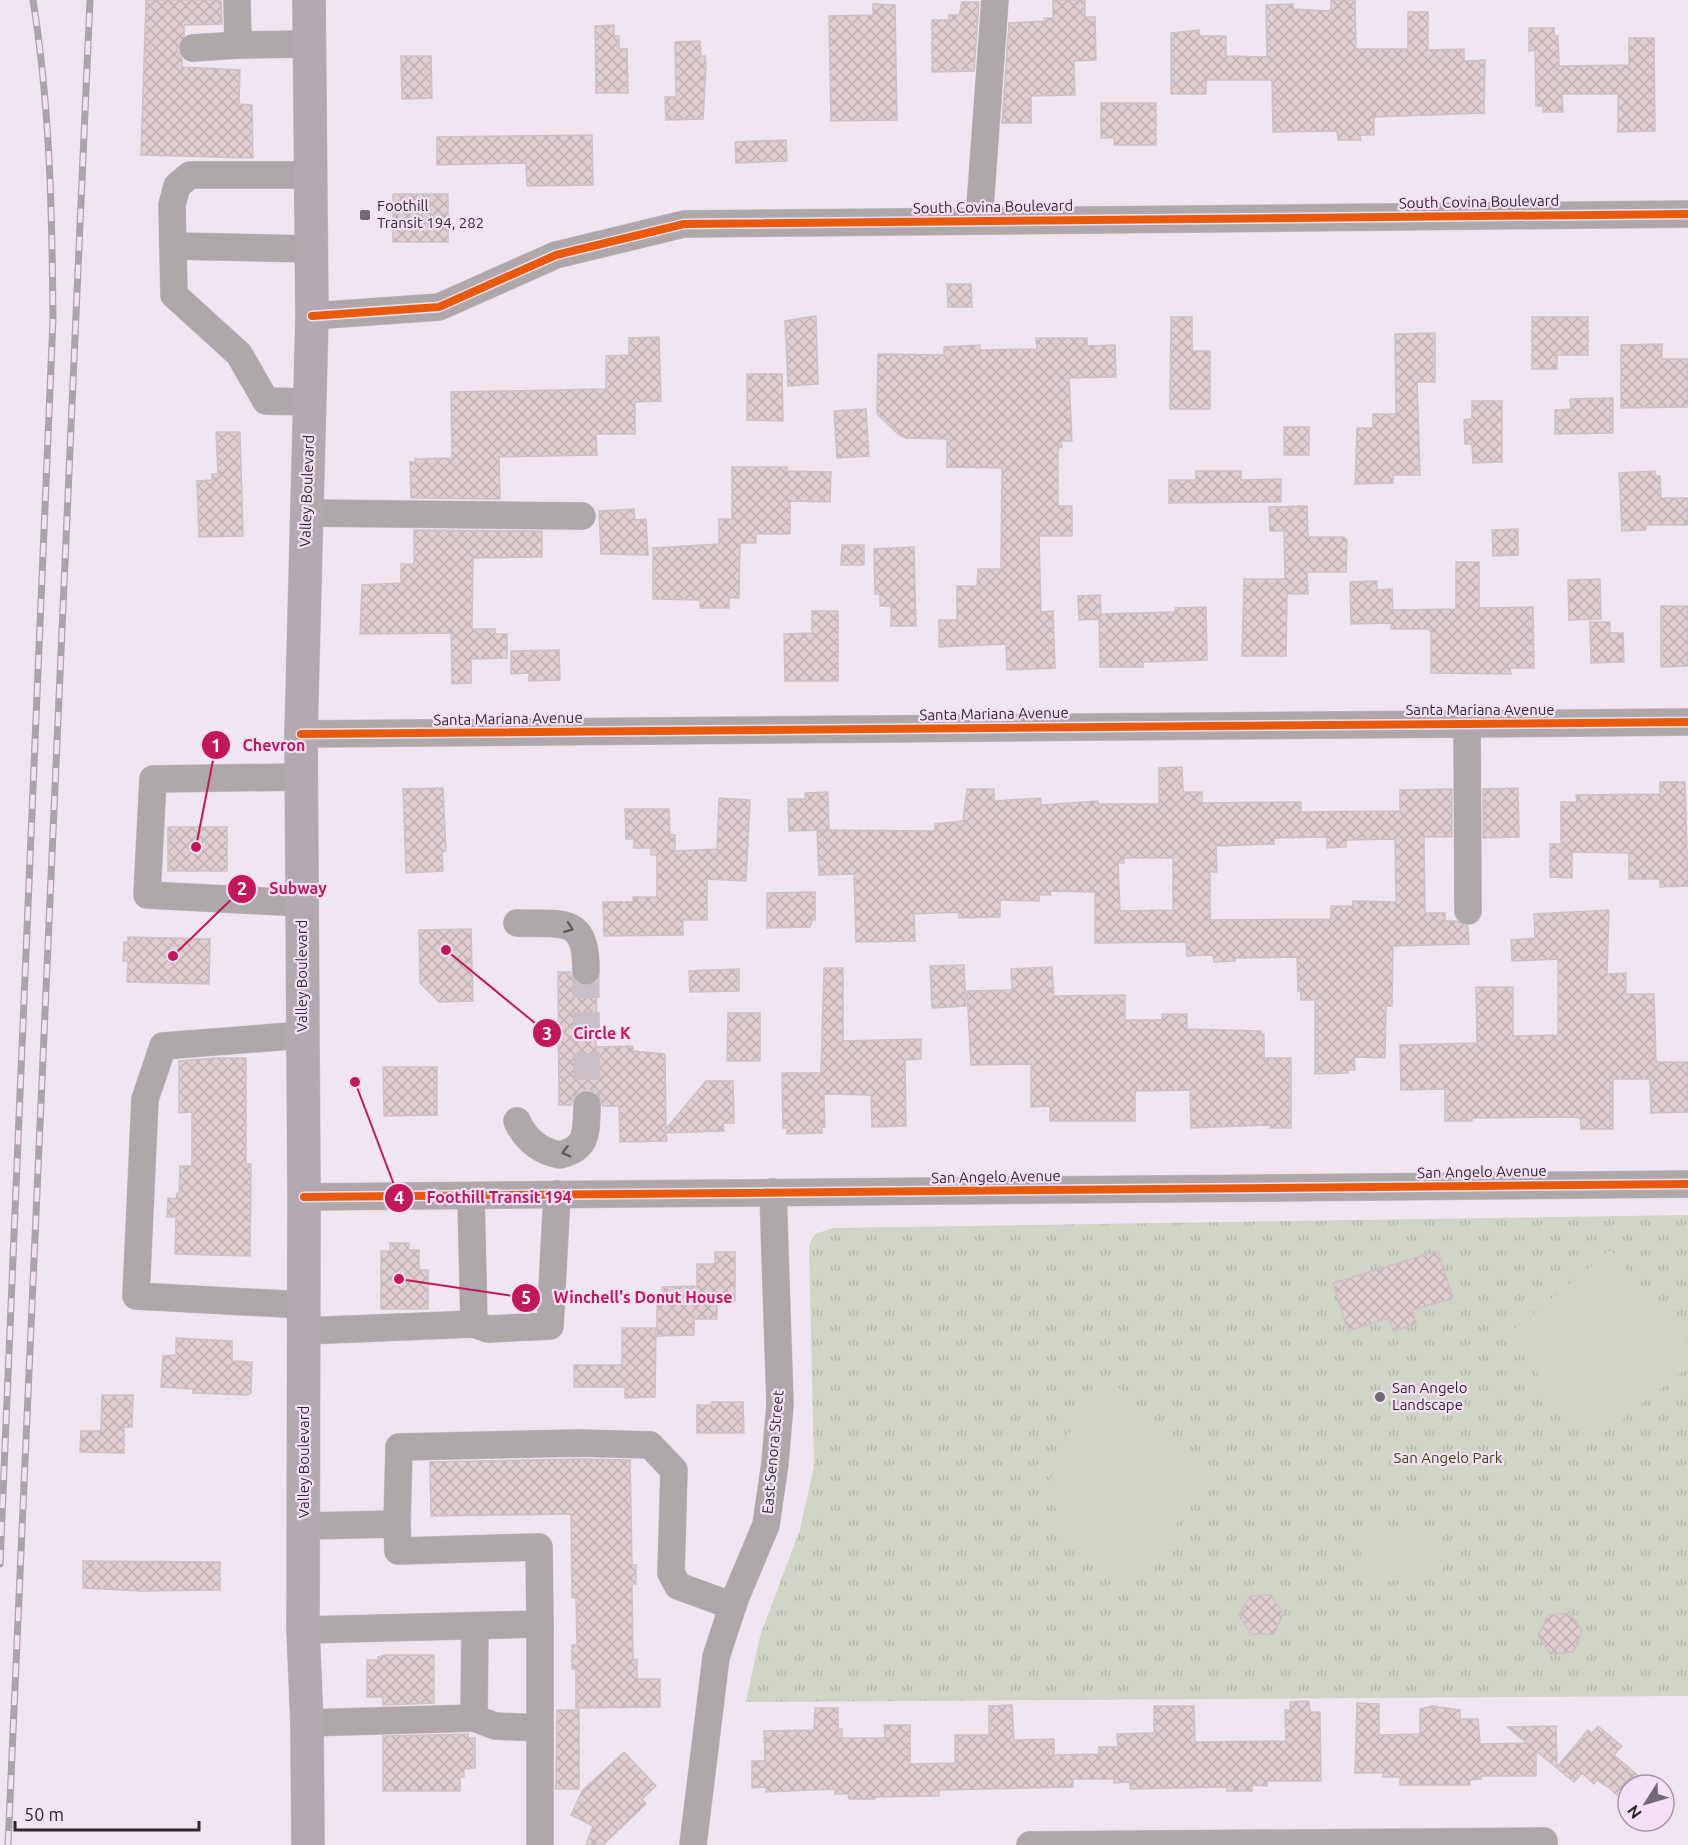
<svg xmlns="http://www.w3.org/2000/svg" width="1688" height="1845" viewBox="0 0 1688 1845" font-family="Ubuntu,sans-serif">
	<style>
		.park { fill: url(#park-tufts) }
		.garden { fill: #d1d5c8 }
		.building { fill: url(#building-cross-hatch); stroke: #ccc2c6; stroke-width: 1.5; fill-rule: evenodd }
		.lines { fill: none; stroke-linecap: round; stroke-linejoin: round }
		.minor-tunnel { stroke: #c9c0ca; stroke-width: 27; stroke-dasharray: 27 14; stroke-linecap: butt }
		.minor-casing { stroke: #ccc4cd; stroke-width: 28 }
		.major-casing { stroke: #ccc4cd; stroke-width: 34 }
		.minor { stroke: #aea8ab; stroke-width: 27 }
		.major { stroke: #b2aab0; stroke-width: 33 }
		.rail-casing { stroke: #aaa5aa; stroke-width: 7 }
		.rail { stroke: #f4e1f5; stroke-width: 4.5; stroke-dasharray: 14; stroke-linecap: butt }
		.cycleway-casing { stroke: #f4e1f5; stroke-width: 11 }
		.cycleway { stroke: #e8590c; stroke-width: 8 }
		.oneway { stroke: #615b60 }
		.poi-dot { fill: #726a72; stroke: #f4e1f5; stroke-width: 2 }
		.labels { text-anchor: middle; stroke-width: 4.5; stroke-linejoin: round; paint-order: stroke }
		.street-label { font-size: 15px; fill: #2e272e; stroke: #f4e1f5 }
		.poi-label { font-size: 15px; fill: #2e272e; stroke: #f4e1f5; text-anchor: start }
		.park-label { font-size: 15px; fill: #324709; stroke: #f4e1f5 }
		.leader { fill: none; stroke: #c2185b; stroke-width: 2 }
		.callout-dot { fill: #c2185b; stroke: #f4e1f5; stroke-width: 2 }
		.mark-label { font-size: 18px; text-anchor: middle; font-weight: bold; fill: #fff }
		.callout-label { font-size: 16px; text-anchor: middle; font-weight: bold; fill: #c2185b; stroke: #f4e1f5; stroke-width: 4.5; stroke-linejoin: round; paint-order: stroke }
	</style>
	<defs>
		<pattern id="park-tufts" width="24" height="20" patternUnits="userSpaceOnUse" patternTransform="scale(1.5)"><rect width="24" height="20" fill="#d1d5c8"/><path d="M3 7l-1-3M5 7V3M7 7l1-3M15 17l-1-3M17 17v-4M19 17l1-3" fill="none" stroke="#b4b7ac"/></pattern>
		<pattern id="building-cross-hatch" width="8" height="8" patternUnits="userSpaceOnUse" patternTransform="scale(1.5)"><rect width="8" height="8" fill="#e0ced1"/><path d="M0 0l8 8M0 8l8-8" fill="none" stroke="#c0b1b4"/></pattern>
	</defs>
	<rect width="100%" height="100%" fill="#f0e6f1"/>
	<!-- park -->
	<path class="park" d="M1688 1215V1696L746 1702 760 1636 800 1529 814 1467 809 1246 815 1234 833 1228Z"/>
	<!-- garden -->
	<g class="garden">
		<path d="M1611 1250 1688 1345V1367L1593 1442 1507 1335Z"/>
		<path d="M1107 1376 1212 1479 1132 1580 1089 1562 1061 1527 1049 1485 1061 1446Z"/>
		<path d="M1442 1532 1443 1579 1362 1581 1361 1534Z"/>
	</g>
	<!-- building -->
	<g class="building">
		<path d="M146 0H221L222 24 184 25V36L177 50 182 59V67L240 70 239 104 252 105 253 158 141 155Z"/>
		<path d="M1053 0H1085V17H1095L1096 60 1074 61 1075 95 1031 96V123H1002L1009 23 1045 21 1044 18H1053Z"/>
		<path d="M1331 0H1355L1356 49H1408V12H1428V50L1464 49V61L1485 60 1484 113 1374 117V135H1360L1361 140H1338L1337 131 1273 132 1272 80H1206V94H1171V33L1199 30 1200 36H1226V56L1267 57 1266 5 1293 4V9L1331 11Z"/>
		<path d="M962 2H979L974 71 932 72V20H949V15H959Z"/>
		<path d="M873 4 895 5 897 120 831 121 829 16 873 15Z"/>
		<path d="M614 25V36H619V49H627L628 93H596L595 26Z"/>
		<path d="M1529 28H1554V36H1558L1559 66 1629 65V38H1654L1655 131 1618 132V94H1562L1563 112H1543V106H1536L1535 50 1529 51Z"/>
		<path d="M700 41 701 56H705L706 66 703 119 666 120 665 97H676L675 42Z"/>
		<path d="M401 56H431L432 98 402 99Z"/>
		<path d="M1101 103H1156V145H1114V138H1101Z"/>
		<path d="M592 135 593 185 527 186 526 163 437 165V137Z"/>
		<path d="M786 140 787 161 736 163 735 142Z"/>
		<rect x="393" y="194" width="55" height="48"/>
		<path d="M947 284H971L972 307H948Z"/>
		<path d="M816 316 818 384 788 386 785 321Z"/>
		<path d="M1171 317H1192V351H1210V409H1170Z"/>
		<path d="M1532 317H1588V355H1557V369H1532Z"/>
		<path d="M1435 333V382H1417L1420 475H1393V483L1355 484 1357 428H1373V414H1396L1395 334Z"/>
		<path d="M659 337 661 401 635 402V434H596L597 455 499 457 500 499 411 498 410 462H415V459L452 458 451 392 606 389V356L629 355V338Z"/>
		<path d="M1036 338H1087V346L1115 345 1116 377 1069 378 1072 441H1061L1062 447 1058 448V506H1072V536H1039L1041 612 1053 611 1055 668 1007 670 1006 644 939 647V620H957V586H977L978 569H1001L1002 468 947 467V439L906 438 899 435 877 414 878 354 944 355V347L980 345V350L1037 349Z"/>
		<path d="M1662 344V359H1688V407L1621 408V345Z"/>
		<path d="M747 374H782L783 421 747 420Z"/>
		<path d="M1613 398V433L1555 434V410L1571 409 1570 399Z"/>
		<path d="M1472 401H1502V462L1473 463 1472 444H1465L1464 420 1472 419Z"/>
		<path d="M866 409 869 456 837 458 834 411Z"/>
		<rect x="1284" y="427" width="25" height="28"/>
		<path d="M216 432H240L243 536 199 537 197 481 212 480V474H218Z"/>
		<path d="M732 467H787V471L831 472 830 502 790 501V534H756V543H740L739 598H729V608H700V600L653 599V548L719 544V519H732Z"/>
		<path d="M1196 471H1241V480L1281 479V502L1169 503V480H1196Z"/>
		<path d="M1655 471V476H1660L1661 498H1688V525H1646V530L1622 531 1619 473Z"/>
		<path d="M1307 506 1308 537H1344L1347 540 1346 572H1307L1308 594H1287L1286 656H1242L1244 579H1285L1284 531H1270L1269 507Z"/>
		<path d="M634 509 635 520 646 519 648 555 601 554 599 511Z"/>
		<path d="M1518 529V555L1493 556 1492 530Z"/>
		<path d="M414 530 542 531V557L473 558 472 629H495V634H507V658L471 659V683L452 684 451 633 360 634 362 585 401 583V564H414Z"/>
		<path d="M842 545H864V565H841Z"/>
		<path d="M914 547 916 626H891V606H880V594H875L874 549Z"/>
		<path d="M1456 562H1479V608L1533 607 1534 668H1510L1511 674 1431 673V632L1428 629H1391V623L1351 624 1350 582 1377 581V590L1392 589 1393 610 1456 609Z"/>
		<path d="M1600 579 1601 619 1569 620 1568 580Z"/>
		<path d="M1100 595 1101 614 1175 612V608L1206 607 1207 660 1143 662V667H1100L1099 619 1079 620 1078 596Z"/>
		<path d="M1661 606H1688V666L1661 667Z"/>
		<path d="M812 611H838V681H785L784 634 812 633Z"/>
		<path d="M1590 622H1610V633H1623L1624 662 1591 663Z"/>
		<path d="M559 650 560 680 529 681V673L511 674V651Z"/>
		<path d="M1182 767 1183 792H1202V803L1301 802V812L1400 811V790L1452 789V837H1424L1425 913H1445V921H1456L1468 927 1469 944 1393 946 1392 1006H1386L1385 1058 1354 1057 1355 1070H1348V1073L1315 1074V1000H1301V991H1298L1297 957 1235 958V961L1214 962 1213 955 1187 956 1186 942 1095 943V892L1050 891 1051 895H1039V901L1000 900V917L959 918V912L914 914 915 941 856 942 854 874 819 875 817 830 935 831V824L963 821 967 789H994V801L1041 798V805L1098 801V804H1159V768ZM1327 837V848L1346 847V840L1395 839 1396 902 1353 901V906H1331V919L1210 920V872H1217L1216 846 1274 844V838ZM1124 858H1173V910L1120 911 1118 863H1124Z"/>
		<path d="M1660 782H1685L1688 886 1660 887V879H1629V853L1572 852V878L1550 877V844H1561V802H1577L1576 795 1660 794Z"/>
		<path d="M443 788 446 851 442 852 443 871 406 873 403 789Z"/>
		<path d="M1518 788 1519 837 1483 838V789Z"/>
		<path d="M828 792 829 830 789 831 788 799H805V793Z"/>
		<path d="M719 798 750 800 746 881 707 879V920H683V935L604 936 603 902H633V897H657V855H651V848H634V839H626L625 809H669L670 835H675V851L717 849Z"/>
		<rect x="168" y="827" width="59" height="44"/>
		<path d="M815 892V920H812L810 927 767 928V893Z"/>
		<path d="M1609 910 1607 974 1626 973V994H1654L1656 1062H1688V1112L1651 1113 1650 1079H1613V1129H1581L1580 1118 1571 1117 1472 1118V1121H1445V1089L1401 1090 1400 1045 1477 1043 1476 987H1513V1036L1558 1035V959L1512 961 1511 940 1535 938 1534 914Z"/>
		<path d="M471 929 473 1001 439 1002 420 983 419 930Z"/>
		<path d="M128 937 210 939 209 984 127 982 128 961H123L124 942H128Z"/>
		<path d="M964 965 966 1006 932 1008 930 966Z"/>
		<path d="M1052 967 1054 996 1125 995V1020H1162V1014H1187V1029L1261 1031V1034H1264V1058H1291V1128H1270L1271 1125 1191 1128 1190 1090 1135 1091V1121H1050V1106L1031 1107V1064L971 1065 967 991 1012 990 1011 969Z"/>
		<path d="M824 968H843V1041L921 1039V1059L905 1060 906 1126 872 1127 871 1095 824 1094 825 1127H822V1133L787 1134V1128H783L782 1073H821Z"/>
		<path d="M739 969V991L690 992 689 971Z"/>
		<path d="M558 972H570L573 980 579 985 587 987 597 982 596 1047 633 1046V1051L665 1054 666 1129 706 1081H733L734 1123H723L724 1131 666 1133 667 1141 620 1142 619 1106H603L596 1092 587 1089 574 1096 571 1105H559Z"/>
		<path d="M728 1013H760V1061H727Z"/>
		<path d="M216 1058H246V1164H251L250 1256 175 1254 176 1217H167L168 1198 176 1199 177 1193H179L180 1166H192V1112L179 1113V1061Z"/>
		<path d="M383 1067H437V1115L384 1116Z"/>
		<path d="M390 1243H409V1250H419V1270H428V1309H381V1251H390Z"/>
		<path d="M1438 1251 1453 1298 1412 1310 1416 1324 1393 1331 1389 1318 1348 1331 1333 1283Z"/>
		<path d="M715 1252H735V1301H717V1319H694V1335L657 1336V1297H663L662 1287 697 1286V1264H715Z"/>
		<path d="M622 1328H656L655 1397 625 1398V1387H574V1365H622Z"/>
		<path d="M176 1338 232 1341V1361L252 1362 251 1393 247 1395 193 1393V1389L161 1387 163 1356 176 1355Z"/>
		<path d="M102 1395H133L132 1427H124V1453L80 1452 81 1431H101Z"/>
		<path d="M712 1402H743L744 1433H697V1405H711Z"/>
		<path d="M579 1459 630 1460 632 1565H636V1584H632L633 1660 637 1659V1679H660V1707L576 1708V1669H572V1645H577L576 1598H572L571 1514 431 1516 430 1462Z"/>
		<path d="M83 1561 220 1562V1590L141 1591 83 1588Z"/>
		<path d="M1271 1595 1283 1614 1274 1634H1251L1239 1615 1250 1596Z"/>
		<path d="M1570 1613 1582 1631 1573 1652 1551 1654 1538 1636 1548 1615Z"/>
		<path d="M385 1655H434V1703L383 1705V1697H367V1660H378V1657Z"/>
		<path d="M1309 1701 1310 1712H1320L1321 1781H1267V1786L1252 1785V1791H1227V1787L1130 1789V1782L1114 1783V1779H1073V1787L939 1790V1796L875 1797V1799H849L848 1794H835V1789L766 1792V1787L752 1788V1761H765L764 1731 814 1730 815 1708H838V1729H842V1738H885L884 1725H910V1764L955 1763V1735H989V1706L1012 1705 1014 1740 1054 1739V1755L1099 1754V1747H1118L1117 1734 1154 1733V1706H1194L1195 1742 1286 1741 1285 1710H1290V1702Z"/>
		<path d="M1357 1703 1379 1704V1735L1420 1734V1709L1432 1706 1460 1710V1719H1478L1480 1744 1527 1743 1507 1727 1556 1726 1557 1767 1588 1730 1592 1733 1598 1726 1622 1746 1614 1755 1642 1779 1637 1785H1628V1796L1624 1801 1609 1788 1597 1780 1594 1784 1582 1773 1574 1782 1536 1751V1776H1481V1779L1470 1780V1785H1400V1777H1383V1773H1355Z"/>
		<path d="M557 1710H579V1789H556Z"/>
		<path d="M468 1734V1738H475V1768L464 1769V1777H460V1791H383V1736Z"/>
		<path d="M624 1752 656 1786 642 1799 646 1804 603 1845H586L593 1826 571 1815 582 1791Z"/>
	</g>
	<g class="lines">
		<!-- minor-tunnel -->
		<path class="minor-tunnel" d="M586 971 587 1105"/>
		<defs>
			<g id="minor">
				<path d="M237 0 238 45 310 44"/>
				<path d="M193 48 238 45"/>
				<path d="M979 221 995 0"/>
				<path d="M173 246 312 249"/>
				<path d="M312 316 439 307 556 255 684 224 1688 214"/>
				<path d="M310 402 266 401 239 354 174 295 172 205 177 186 190 175H311"/>
				<path d="M307 513 582 516"/>
				<path d="M1467 723 1468 911"/>
				<path d="M301 734 1688 722"/>
				<path d="M301 777 153 779 147 895 302 903"/>
				<path d="M517 923C564 925 586 915 586 971"/>
				<path d="M303 1035 163 1046 145 1099 136 1296 304 1305"/>
				<path d="M517 1121C526 1140 539 1151 560 1155 589 1148 586 1131 587 1105"/>
				<path d="M471 1196 474 1324 488 1329 550 1326 557 1194"/>
				<path d="M304 1197 1688 1184"/>
				<path d="M304 1331 474 1324"/>
				<path d="M397 1524 399 1447 579 1443 650 1445 674 1470 671 1573 678 1586 733 1606"/>
				<path d="M540 1624V1845"/>
				<path d="M303 1630 540 1624 539 1547 398 1551 397 1524 304 1526"/>
				<path d="M474 1718 495 1726 540 1728"/>
				<path d="M307 1723 474 1718 475 1626"/>
				<path d="M693 1845 716 1657 735 1599 766 1525 775 1463 780 1404 773 1192"/>
				<path d="M1030 1845 1544 1841V1845"/>
			</g>
			<path id="major" d="M308 1845 307 1723 303 1630 304 1197 301 734 312 316 309 0"/>
		</defs>
		<!-- minor casing -->
		<use href="#minor" class="minor-casing"/>
		<!-- major casing -->
		<use href="#major" class="major-casing"/>
		<!-- minor -->
		<use href="#minor" class="minor"/>
		<!-- major -->
		<use href="#major" class="major"/>
		<defs>
			<g id="rail">
				<path d="M0 1564 53 319C52 211 50 106 33 0"/>
				<path d="M8 1845 90 0"/>
			</g>
		</defs>
		<!-- rail casing -->
		<use href="#rail" class="rail-casing"/>
		<!-- rail -->
		<use href="#rail" class="rail"/>
		<defs>
			<g id="cycleway">
				<path d="M312 316 439 307 556 255 684 224 1688 214"/>
				<path d="M301 734 1688 722"/>
				<path d="M304 1197 1688 1184"/>
			</g>
		</defs>
		<!-- cycleway casing -->
		<use href="#cycleway" class="cycleway-casing"/>
		<!-- cycleway -->
		<use href="#cycleway" class="cycleway"/>
	</g>
	<!-- one-way arrows -->
	<defs><path id="oneway-chevron" d="M-2-3.5L2.5 0L-2 3.5" fill="none" stroke-width="1.6" stroke-linecap="round" stroke-linejoin="round" transform="scale(1.5)"/></defs>
	<g class="oneway">
		<use href="#oneway-chevron" transform="translate(569 928) rotate(20)"/>
		<use href="#oneway-chevron" transform="translate(566 1152) rotate(166)"/>
	</g>
	<!-- markers -->
	<g class="poi-dot">
		<rect x="359" y="209" width="12" height="12" rx="3"/>
		<circle cx="1380" cy="1397" r="6"/>
	</g>
	<g class="labels">
		<!-- street labels -->
		<g class="street-label">
			<text transform="translate(1479 202) rotate(-1)" y="5">South Covina Boulevard</text>
			<text transform="translate(993 207) rotate(-1)" y="5">South Covina Boulevard</text>
			<text transform="translate(307 491) rotate(-88)" y="5">Valley Boulevard</text>
			<text x="1480" y="715">Santa Mariana Avenue</text>
			<text transform="translate(994 714) rotate(-1)" y="5">Santa Mariana Avenue</text>
			<text transform="translate(508 719) rotate(-1)" y="5">Santa Mariana Avenue</text>
			<text transform="translate(302 976) rotate(-90)" y="5">Valley Boulevard</text>
			<text transform="translate(1482 1172) rotate(-1)" y="5">San Angelo Avenue</text>
			<text transform="translate(996 1177) rotate(-1)" y="5">San Angelo Avenue</text>
			<text transform="translate(773 1452) rotate(-85)" y="5">East Senora Street</text>
			<text transform="translate(304 1462) rotate(-90)" y="5">Valley Boulevard</text>
		</g>
		<!-- poi labels -->
		<g class="poi-label">
			<text x="377" y="211">Foothill<tspan x="377" dy="17">Transit 194, 282</tspan></text>
			<text x="1392" y="1393">San Angelo<tspan x="1392" dy="17">Landscape</tspan></text>
		</g>
		<!-- park labels -->
		<g class="park-label">
			<text x="1448" y="1463">San Angelo Park</text>
		</g>
	</g>
	<!-- callouts -->
	<path class="leader" d="M196 847L216 745M173 956L242 889M446 950L547 1033M355 1082L399 1198M399 1279L526 1298"/>
	<g class="callout-dot">
		<circle cx="196" cy="847" r="6"/>
		<circle cx="173" cy="956" r="6"/>
		<circle cx="446" cy="950" r="6"/>
		<circle cx="355" cy="1082" r="6"/>
		<circle cx="399" cy="1279" r="6"/>
		<circle cx="216" cy="745" r="15"/>
		<circle cx="242" cy="889" r="15"/>
		<circle cx="547" cy="1033" r="15"/>
		<circle cx="399" cy="1198" r="15"/>
		<circle cx="526" cy="1298" r="15"/>
	</g>
	<g class="mark-label">
		<text x="216" y="752">1</text>
		<text x="242" y="895">2</text>
		<text x="547" y="1040">3</text>
		<text x="399" y="1204">4</text>
		<text x="526" y="1304">5</text>
	</g>
	<g class="callout-label">
		<text x="274" y="751">Chevron</text>
		<text x="298" y="894">Subway</text>
		<text x="602" y="1039">Circle K</text>
		<text x="499" y="1203">Foothill Transit 194</text>
		<text x="643" y="1303">Winchell's Donut House</text>
	</g>
	<!-- north arrow -->
	<g transform="translate(1646 1803) rotate(233)"><circle r="28" fill="#f4e1f5" stroke="#a597a5" stroke-width="1.5"/>
	<path d="M0-4.5L10 22L0 15L-10 22Z" fill="#726a72"/>
	<text y="-9" font-size="16" font-weight="bold" text-anchor="middle" fill="#2e272e">N</text>
	</g>
	<!-- scale -->
	<path d="M15 1821v9h184v-9" fill="none" stroke="#2e272e" stroke-width="3"/>
	<text x="24" y="1821" font-size="18" fill="#2e272e" stroke="#f4e1f5" stroke-width="4.5" paint-order="stroke">50 m</text>
</svg>
